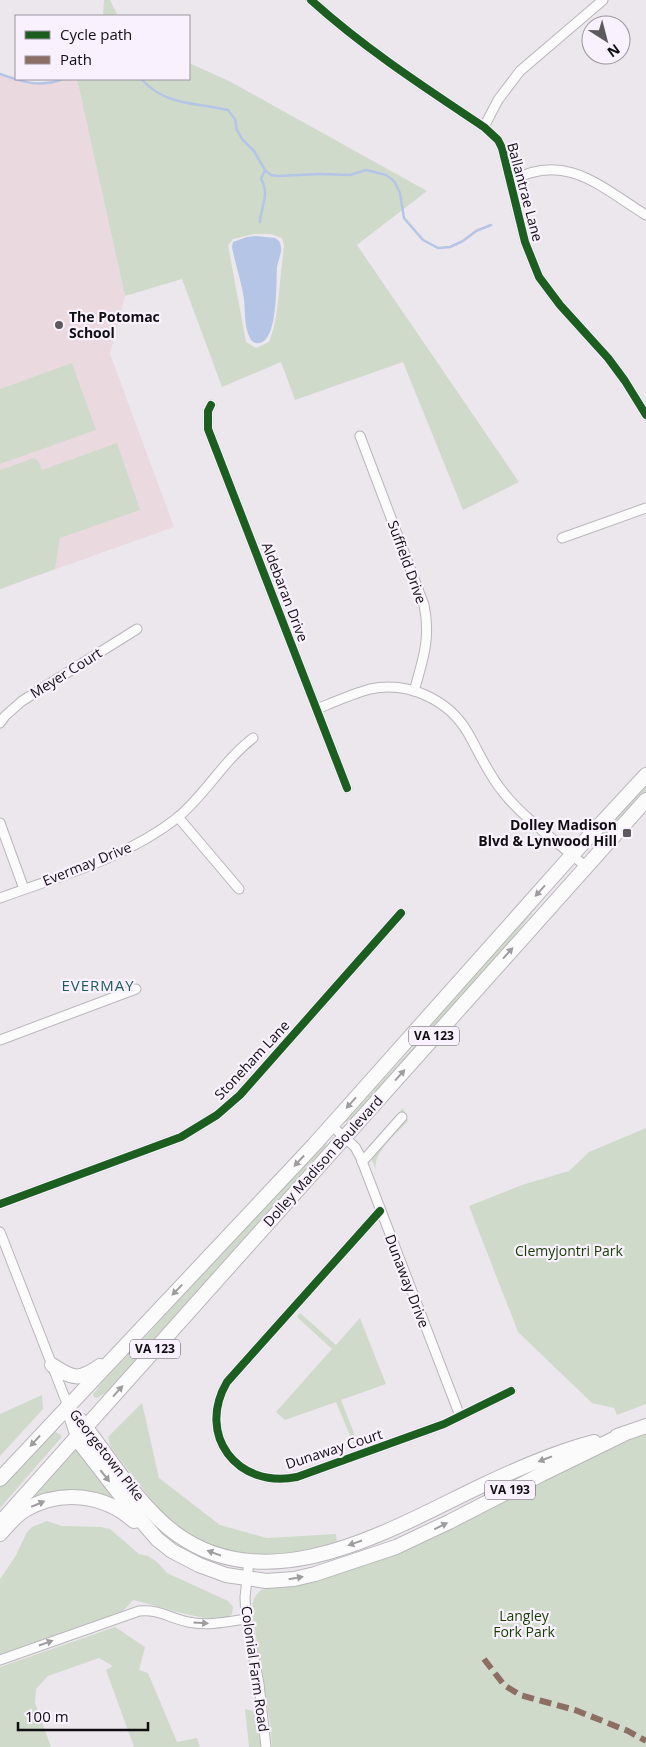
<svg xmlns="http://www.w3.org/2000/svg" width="646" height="1747" viewBox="0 0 646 1747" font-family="'Open Sans',sans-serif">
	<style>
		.education { fill: #eadadf }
		.green { fill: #d0dacb; fill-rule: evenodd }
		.water { fill: #b5c5e5 }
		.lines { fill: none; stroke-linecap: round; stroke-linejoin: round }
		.stream { stroke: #b5c5e5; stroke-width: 2.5 }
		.minor-casing { stroke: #b9b6ba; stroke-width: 11 }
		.primary-casing { stroke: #b9b6ba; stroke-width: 16 }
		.minor { stroke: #fcfbfc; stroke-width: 9 }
		.primary { stroke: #fcfbfc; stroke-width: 14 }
		.quiet { stroke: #8d6e63; stroke-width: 6; stroke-dasharray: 12 6; stroke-linecap: butt }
		.cycleway-casing { stroke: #f9f1fe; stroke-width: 11 }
		.cycleway { stroke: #1b5e20; stroke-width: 8 }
		.oneway { fill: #9e9c9e }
		.poi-dot { fill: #5d5a5f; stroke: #f9f1fe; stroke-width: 2 }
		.labels { text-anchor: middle; stroke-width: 4.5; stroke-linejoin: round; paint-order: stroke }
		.shield { fill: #f9f1fe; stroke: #575259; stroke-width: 1 }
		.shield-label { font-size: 12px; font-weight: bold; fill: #110e12 }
		.street-label { font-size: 14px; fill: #110e12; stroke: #f9f1fe }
		.poi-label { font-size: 14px; font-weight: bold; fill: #110e12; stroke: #f9f1fe; text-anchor: start }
		.park-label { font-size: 14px; fill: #163d00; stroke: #f9f1fe }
		.neighbourhood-label { font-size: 15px; letter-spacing: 1px; fill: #215b61; stroke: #f9f1fe }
	</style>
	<rect width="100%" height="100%" fill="#ebe7ed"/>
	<!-- education -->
	<path class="education" d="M0 74 29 84H44L63 79H77L125 296 110 354 174 527 0 589Z"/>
	<!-- green -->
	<g class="green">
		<path d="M104 0H110L118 16H103Z"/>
		<path d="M189 63 231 82 427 191 357 245 519 482 463 510 403 362 295 400 281 362 222 387 182 279 125 296 77 79H189ZM254 234H271L282 238 284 246 277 310 274 327 269 342 256 348 246 342 228 245 233 239Z"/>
		<path d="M72 363 96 430 0 464V389Z"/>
		<path d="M117 443 140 510 60 538 55 569 0 589V470L34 458 38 461 42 470Z"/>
		<path d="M646 780V793L608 834 590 845Z"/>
		<path d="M569 866 570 868 546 895 504 949 349 1123 347 1124 345 1121 347 1119 416 1044 435 1019Z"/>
		<path d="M403 1108 408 1121C397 1133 372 1153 376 1170L367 1148Z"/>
		<path d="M646 1128V1404L617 1415 614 1408 592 1403 518 1332 469 1206 522 1185 569 1171 589 1152Z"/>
		<path d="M326 1142 327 1148 109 1391 97 1398 94 1397 93 1394 104 1380 149 1333 225 1245 322 1143Z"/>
		<path d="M300 1313 336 1345 360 1318 386 1384 341 1400 358 1444 354 1445 336 1402 285 1420 276 1412 332 1349 297 1317Z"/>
		<path d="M42 1395 43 1409 0 1456V1414Z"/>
		<path d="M142 1403 159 1478 220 1525 267 1538 336 1534 337 1543 329 1547 260 1558 201 1543 177 1527 157 1507 111 1448 108 1437Z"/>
		<path d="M56 1432 61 1435V1438L0 1508V1486L44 1438Z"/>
		<path d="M646 1432V1747H272L270 1723 252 1612C252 1603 253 1597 261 1590L316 1578 585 1456Z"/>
		<path d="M77 1443 130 1514 115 1503 31 1500Z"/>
		<path d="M47 1521 62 1526 101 1527 110 1529 139 1554 148 1556 157 1562 167 1573 228 1601 233 1607 232 1614C230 1616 228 1618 225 1619 209 1623 152 1604 133 1600L123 1611 117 1614 0 1658V1579L15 1557 27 1532 32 1527Z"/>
		<path d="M115 1627 145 1647 139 1670 148 1673 177 1742 197 1738 200 1747H134L106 1670 113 1666 99 1658 48 1676 36 1689 35 1703 51 1747H0V1667Z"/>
		<path d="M245 1709 258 1712 261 1747H249Z"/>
	</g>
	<!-- water -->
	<path class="water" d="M256 236 275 238 279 241C284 250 279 257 277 267 276 280 279 347 256 343 253 342 251 341 250 338 243 325 246 307 243 293 240 277 235 263 232 247L233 242 247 237Z"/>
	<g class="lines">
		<!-- stream -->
		<g class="stream">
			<path d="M0 74C22 82 40 88 63 79"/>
			<path d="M141 79C168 107 194 102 228 110L235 119 237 130 242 139 254 151 265 170 271 175 278 176 321 174 350 175 366 170 386 175 394 181 400 193 404 218 423 240 438 248 450 247 463 241 476 231 491 225"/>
			<path d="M260 222C261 207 270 193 261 179L265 170"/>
		</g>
		<defs>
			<g id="minor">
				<path d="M311 0C364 48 424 87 484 127L498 140 502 148 525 242 539 277 560 305 608 358 625 381 646 415"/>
				<path d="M484 127 498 100 520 71 603 0"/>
				<path d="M511 181C565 151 601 187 646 215"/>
				<path d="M211 405 208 411V429L347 788"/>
				<path d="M360 436 424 605C431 637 423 660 414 691"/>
				<path d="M562 538 646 508"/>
				<path d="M317 709C334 702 352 694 370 689 409 681 449 700 468 733 480 754 488 774 503 792 524 819 559 843 585 866"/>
				<path d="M0 723 5 716 22 701 137 629"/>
				<path d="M178 817 239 889"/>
				<path d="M0 823 24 889"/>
				<path d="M0 898C60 876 126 858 177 818 206 794 223 761 253 738"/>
				<path d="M0 1040 136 989"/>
				<path d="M331 1125 355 1147 360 1156 460 1416"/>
				<path d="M362 1162 402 1117"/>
				<path d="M0 1204 181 1137 217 1115 240 1095 401 913"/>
				<path d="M380 1211 227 1382C196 1435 237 1489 297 1477L444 1424 511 1391"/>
				<path d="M0 1232 68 1406"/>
				<path d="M249 1561 245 1597 246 1619 259 1684 266 1747"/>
				<path d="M0 1660 139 1611C159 1609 169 1618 188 1622 207 1626 226 1622 246 1619"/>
			</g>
			<g id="primary">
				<path d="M52 1365C73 1379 79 1381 100 1366"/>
				<path d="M68 1406 80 1443 132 1510 157 1539 172 1551 199 1565 226 1575 266 1581 294 1579 315 1574 396 1547 449 1522 542 1474 624 1434"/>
				<path d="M80 1420C109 1457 138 1505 175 1533 270 1603 391 1529 481 1486 517 1469 555 1452 594 1442"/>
				<path d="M617 1436 646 1426"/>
				<path d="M0 1479 313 1146 572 855 646 775"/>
				<path d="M0 1523 646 800"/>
				<path d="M0 1534C8 1525 15 1516 25 1510 60 1489 104 1494 134 1521"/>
			</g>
		</defs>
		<!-- minor casing -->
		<use href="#minor" class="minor-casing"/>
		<!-- primary casing -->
		<use href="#primary" class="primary-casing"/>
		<!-- minor -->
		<use href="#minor" class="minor"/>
		<!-- primary -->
		<use href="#primary" class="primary"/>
		<!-- quiet -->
		<path class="quiet" d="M484 1659 504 1685 520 1695 575 1710 628 1731 646 1741"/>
		<defs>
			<g id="cycleway">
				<path d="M311 0C364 48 424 87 484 127L498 140 502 148 525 242 539 277 560 305 608 358 625 381 646 415"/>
				<path d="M211 405 208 411V429L347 788"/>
				<path d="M0 1204 181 1137 217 1115 240 1095 401 913"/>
				<path d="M380 1211 227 1382C196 1435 237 1489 297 1477L444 1424 511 1391"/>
			</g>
		</defs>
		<!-- cycleway casing -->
		<use href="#cycleway" class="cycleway-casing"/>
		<!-- cycleway -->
		<use href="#cycleway" class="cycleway"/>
	</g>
	<!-- one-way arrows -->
	<defs><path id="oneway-solid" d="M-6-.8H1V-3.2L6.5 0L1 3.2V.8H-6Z" transform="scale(1.25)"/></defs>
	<g class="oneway">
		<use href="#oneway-solid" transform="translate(540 891) rotate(132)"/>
		<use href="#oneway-solid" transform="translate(508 953) rotate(-48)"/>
		<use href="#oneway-solid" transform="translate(400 1075) rotate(-48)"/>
		<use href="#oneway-solid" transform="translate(351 1103) rotate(132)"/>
		<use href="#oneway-solid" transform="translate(299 1161) rotate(133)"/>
		<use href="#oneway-solid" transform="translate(177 1290) rotate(134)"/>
		<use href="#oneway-solid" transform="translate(118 1391) rotate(-48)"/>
		<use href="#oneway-solid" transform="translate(35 1441) rotate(133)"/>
		<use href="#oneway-solid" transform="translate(545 1459) rotate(159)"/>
		<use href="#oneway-solid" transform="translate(105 1476) rotate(52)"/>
		<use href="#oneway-solid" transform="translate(38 1504) rotate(-23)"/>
		<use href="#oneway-solid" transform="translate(441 1526) rotate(-26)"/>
		<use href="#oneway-solid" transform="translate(355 1543) rotate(161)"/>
		<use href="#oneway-solid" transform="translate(214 1553) rotate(-160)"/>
		<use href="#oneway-solid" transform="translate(296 1578) rotate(-10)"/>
		<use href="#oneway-solid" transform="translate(201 1623) rotate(4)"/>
		<use href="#oneway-solid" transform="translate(46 1643) rotate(-19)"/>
	</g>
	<!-- markers -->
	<g class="poi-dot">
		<circle cx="59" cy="325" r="5"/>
		<rect x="622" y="828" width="10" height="10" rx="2.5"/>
	</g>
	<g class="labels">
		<!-- shield labels -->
		<g class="shield">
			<rect x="409" y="1026.5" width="50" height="19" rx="4"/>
			<rect x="130" y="1339.5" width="50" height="19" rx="4"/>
			<rect x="485" y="1480.5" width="50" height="19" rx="4"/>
		</g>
		<g class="shield-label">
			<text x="434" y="1040">VA 123</text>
			<text x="155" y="1353">VA 123</text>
			<text x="510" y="1494">VA 193</text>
		</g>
		<!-- street labels -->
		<g class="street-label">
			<text transform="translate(525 192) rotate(75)" y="5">Ballantrae Lane</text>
			<text transform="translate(407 562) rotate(70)" y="5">Suffield Drive</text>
			<text transform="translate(285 592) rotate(69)" y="5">Aldebaran Drive</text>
			<text transform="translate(66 673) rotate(-32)" y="5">Meyer Court</text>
			<text transform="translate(87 864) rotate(-22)" y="5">Evermay Drive</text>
			<text transform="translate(252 1060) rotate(-47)" y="5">Stoneham Lane</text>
			<text transform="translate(323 1161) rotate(-48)" y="5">Dolley Madison Boulevard</text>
			<text transform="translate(407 1281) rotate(69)" y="5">Dunaway Drive</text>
			<text transform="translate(334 1449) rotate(-18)" y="5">Dunaway Court</text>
			<text transform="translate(107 1455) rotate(52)" y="5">Georgetown Pike</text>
			<text transform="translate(255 1669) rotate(82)" y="5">Colonial Farm Road</text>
		</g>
		<!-- poi labels -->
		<g class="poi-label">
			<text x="69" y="322">The Potomac<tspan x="69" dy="16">School</tspan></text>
			<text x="617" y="830" text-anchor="end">Dolley Madison<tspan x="617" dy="16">Blvd &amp; Lynwood Hill</tspan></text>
		</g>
		<!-- park labels -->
		<g class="park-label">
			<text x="569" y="1256">Clemyjontri Park</text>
			<text x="524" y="1621">Langley<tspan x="524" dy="16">Fork Park</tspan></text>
		</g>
		<!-- neighbourhood labels -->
		<g class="neighbourhood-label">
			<text x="98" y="991">EVERMAY</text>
		</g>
	</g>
	<!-- legend -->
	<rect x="15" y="15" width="175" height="65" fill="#f9f1fe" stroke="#9c96a0"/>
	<rect x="25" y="31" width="25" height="8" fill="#1b5e20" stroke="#9c96a0"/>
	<text x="60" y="40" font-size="15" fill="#110e12">Cycle path</text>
	<rect x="25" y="56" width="25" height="8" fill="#8d6e63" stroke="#9c96a0"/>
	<text x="60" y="65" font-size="15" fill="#110e12">Path</text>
	<!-- north arrow -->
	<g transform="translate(606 40) rotate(144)"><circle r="24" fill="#f9f1fe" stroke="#9c96a0"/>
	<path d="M0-4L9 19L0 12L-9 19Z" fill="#5d5a5f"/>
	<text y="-8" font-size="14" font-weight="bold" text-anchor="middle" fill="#110e12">N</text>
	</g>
	<!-- scale -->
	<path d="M18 1722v8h130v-8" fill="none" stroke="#110e12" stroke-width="2.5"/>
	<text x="25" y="1722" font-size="15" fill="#110e12" stroke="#f9f1fe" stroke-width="4" paint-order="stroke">100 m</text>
</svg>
